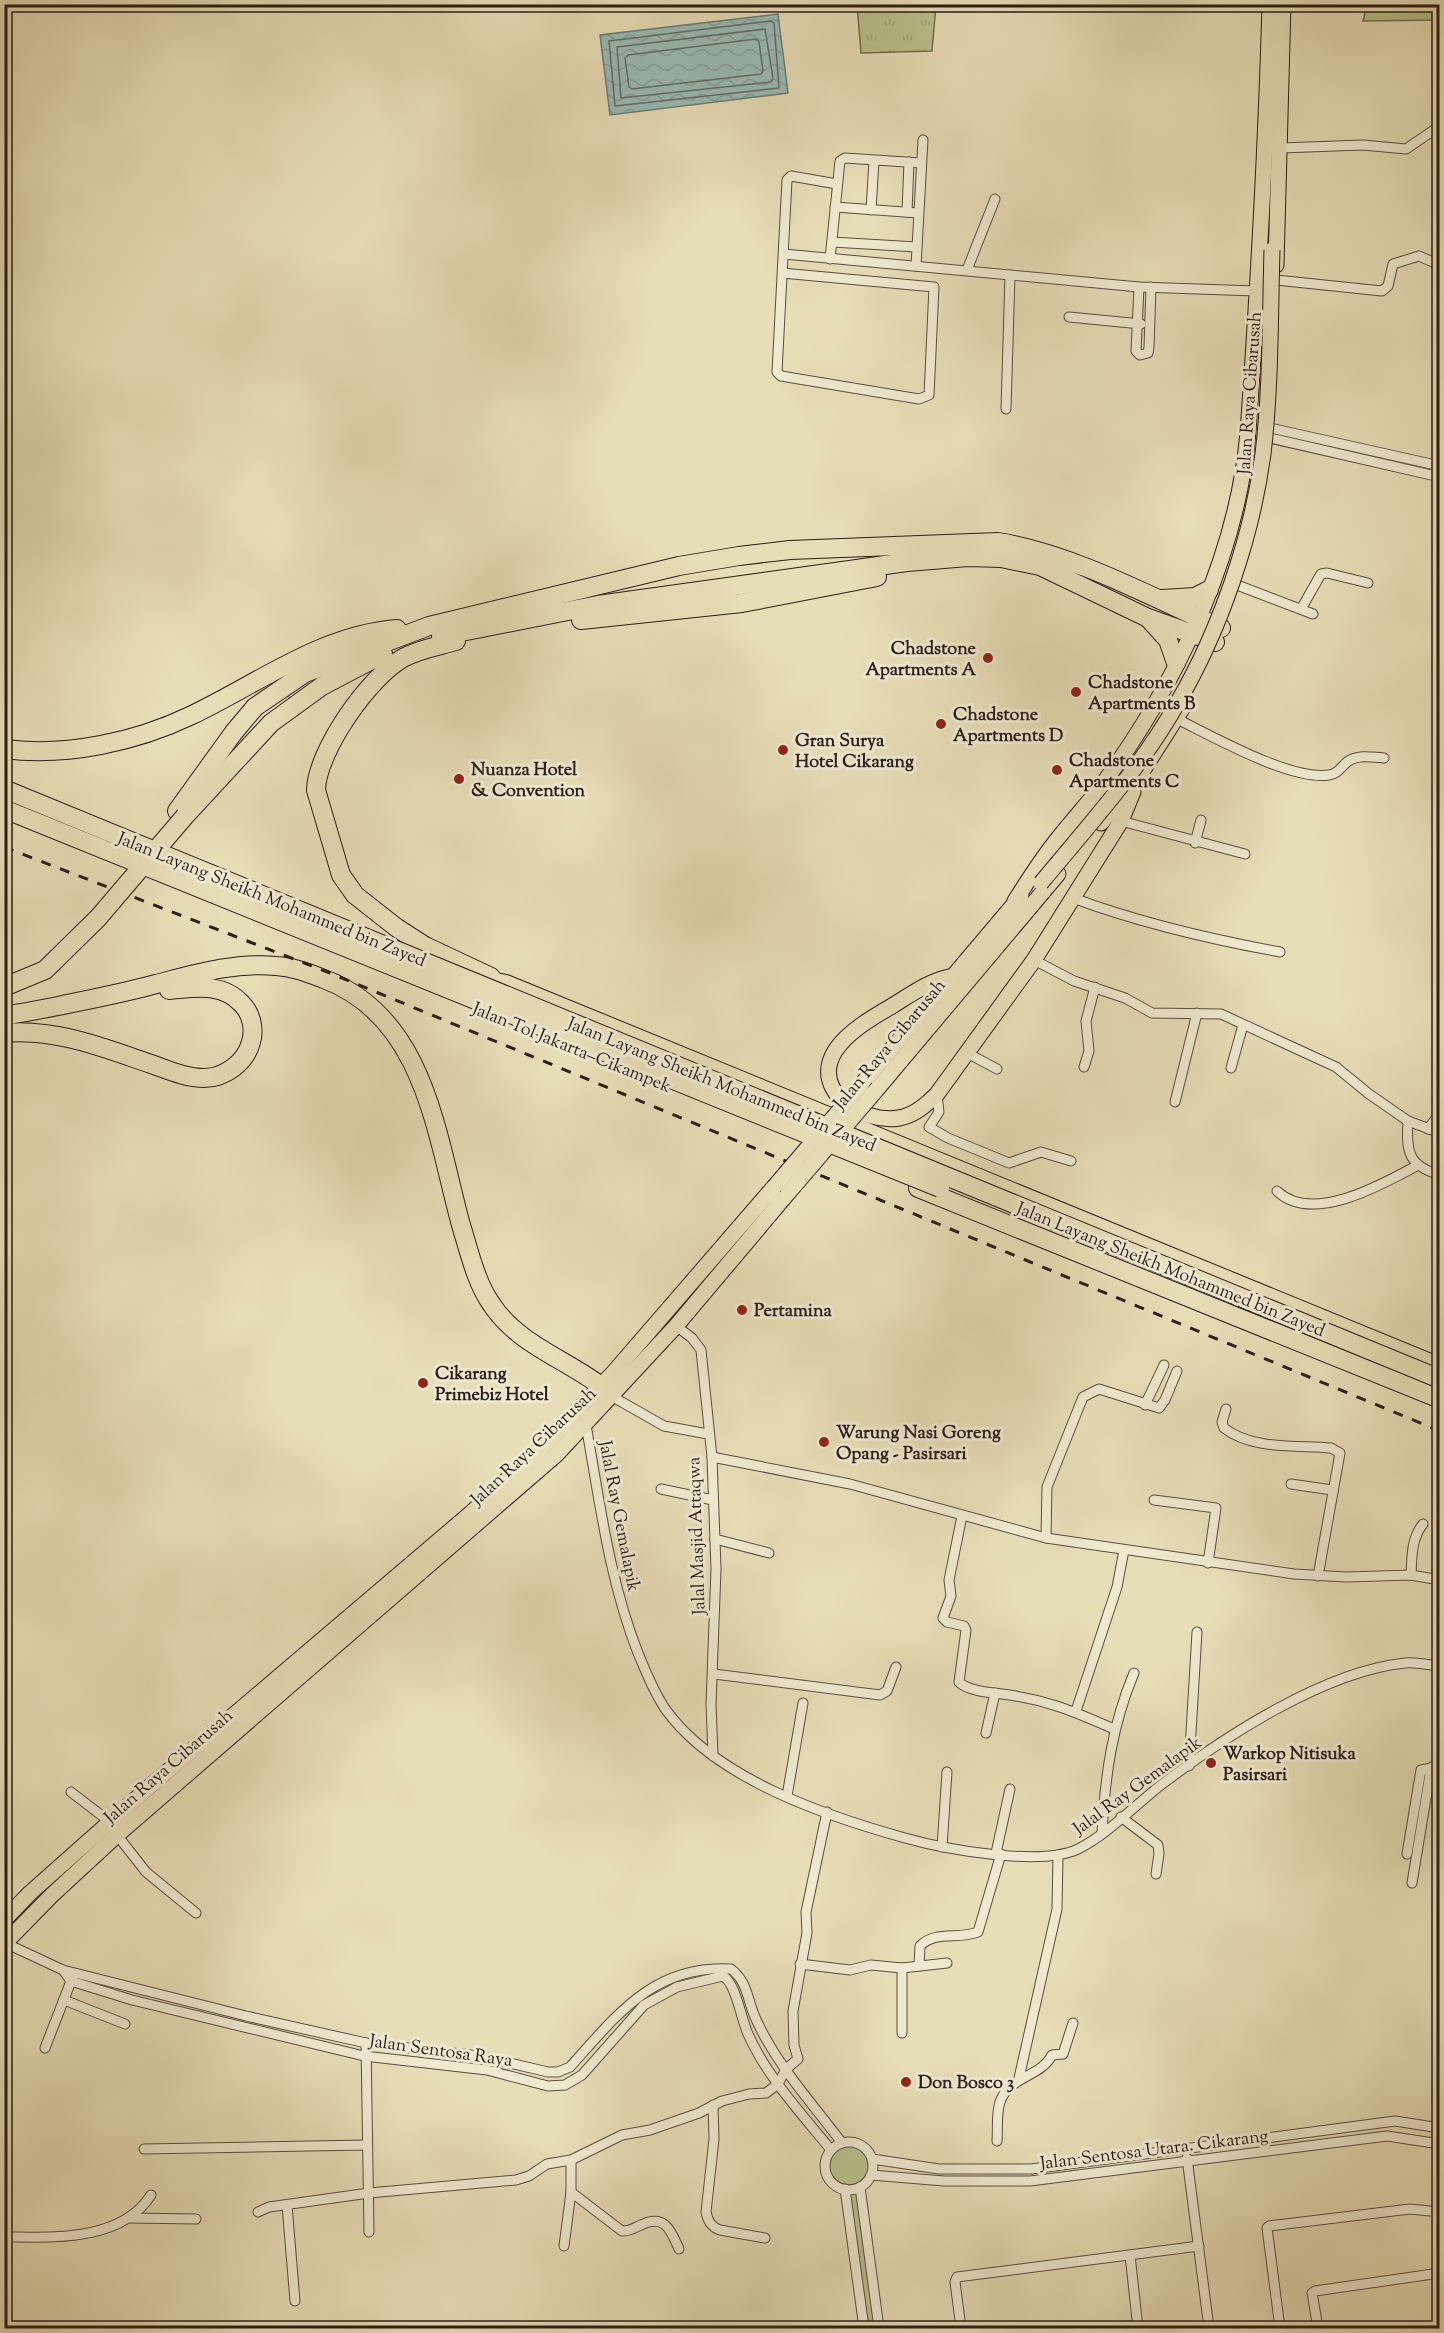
<svg xmlns="http://www.w3.org/2000/svg" width="1444" height="2333" viewBox="0 0 1444 2333" font-family="'Sorts Mill Goudy',serif">
	<style>
		.grass { fill: url(#grass-tufts); stroke: #726e52; stroke-width: 1.5 }
		.park { fill: #b8c08c; stroke: #726e52; stroke-width: 1.5 }
		.water { fill: url(#water-waves); stroke: #6c7c76; stroke-width: 1.5 }
		.lines { fill: none; stroke-linecap: round; stroke-linejoin: round }
		.shore { stroke: #626c66; stroke-width: 1.5 }
		.street-casing { stroke: #5a4d40; stroke-width: 11 }
		.primary-casing { stroke: #2b1d18; stroke-width: 17 }
		.highway-casing { stroke: #2b1d18; stroke-width: 20 }
		.street { stroke: #efe9d0; stroke-width: 9 }
		.primary { stroke: #e7ddb7; stroke-width: 15 }
		.highway { stroke: #e7ddb7; stroke-width: 18 }
		.rail { stroke: #2b1d18; stroke-width: 3; stroke-dasharray: 10 10; stroke-linecap: butt }
		.primary-bridge-casing { stroke: #2b1d18; stroke-width: 17; stroke-linecap: butt }
		.highway-bridge-casing { stroke: #2b1d18; stroke-width: 20; stroke-linecap: butt }
		.primary-bridge { stroke: #e7ddb7; stroke-width: 15 }
		.highway-bridge { stroke: #e7ddb7; stroke-width: 18 }
		.poi-dot { fill: #8f2418; stroke: #efe9d0; stroke-width: 2 }
		.labels { text-anchor: middle; stroke-width: 6; stroke-linejoin: round; paint-order: stroke }
		.street-label { font-size: 18px; fill: #2b1d18; stroke: #efe9d0 }
		.poi-label { font-size: 18px; font-weight: bold; fill: #2b1d18; stroke: #efe9d0; text-anchor: start }
	</style>
	<defs>
		<pattern id="grass-tufts" width="24" height="20" patternUnits="userSpaceOnUse" patternTransform="scale(1.5)"><rect width="24" height="20" fill="#b8c08c"/><path d="M3 7l-1-3M5 7V3M7 7l1-3M15 17l-1-3M17 17v-4M19 17l1-3" fill="none" stroke="#9ea578"/></pattern>
		<pattern id="water-waves" width="16" height="10" patternUnits="userSpaceOnUse" patternTransform="scale(1.5)"><rect width="16" height="10" fill="#98bbb5"/><path d="M0 5q4-4 8 0t8 0" fill="none" stroke="#83a09b"/></pattern>
	</defs>
	<rect width="100%" height="100%" fill="#e7ddb7"/>
	<filter id="stains"><feTurbulence type="fractalNoise" baseFrequency=".00333" numOctaves="4"/><feColorMatrix values="0 0 0 0 .2 0 0 0 0 .09 0 0 0 0 .02 0 0 0 .5 -.17"/></filter>
	<radialGradient id="worn" r=".72"><stop offset=".6" stop-color="#630" stop-opacity="0"/><stop offset="1" stop-color="#630" stop-opacity=".3"/></radialGradient>
	<!-- grass -->
	<g class="grass">
		<path d="M857 5H936L932 51 861 53Z"/>
		<path d="M1367 5H1439V20L1363 21Z"/>
	</g>
	<!-- park -->
	<g class="park">
		<circle cx="849" cy="2165" r="20"/>
		<path d="M859 2189 877 2328H866L847 2191Z"/>
	</g>
	<!-- water -->
	<path class="water" d="M778 14 788 93 610 115 600 35Z"/>
	<g class="lines">
		<!-- shore -->
		<g class="shore">
			<path d="M771 21 774 23 779 88 615 106 609 41Z"/>
			<path d="M765 29 773 78 771 82 621 98 617 47Z"/>
			<path d="M756 39 759 42 763 71 761 74 632 89 629 87 625 58 628 55Z"/>
		</g>
		<defs>
			<g id="street">
				<path d="M1281 148 1363 145 1406 149 1440 126"/>
				<path d="M835 207 918 213"/>
				<path d="M871 210 874 161"/>
				<path d="M907 212 909 162"/>
				<path d="M832 242 917 247"/>
				<path d="M784 254 1139 287 1256 291"/>
				<path d="M830 259 840 161 845 158 921 163"/>
				<path d="M916 266 923 140"/>
				<path d="M967 270 995 199"/>
				<path d="M782 273 934 287 929 395 919 399 781 376 777 372 787 180 791 176 837 184"/>
				<path d="M1276 280 1382 291 1388 286 1393 264 1419 256 1440 265"/>
				<path d="M1139 287 1136 351 1140 355 1148 353 1149 347 1151 287"/>
				<path d="M1069 317 1141 324"/>
				<path d="M1006 409 1010 275"/>
				<path d="M1270 428 1440 466"/>
				<path d="M1270 438 1440 477"/>
				<path d="M1237 585 1313 614"/>
				<path d="M1301 609 1321 574 1327 573 1368 583"/>
				<path d="M1177 719C1212 736 1291 781 1329 775 1338 774 1341 767 1347 762 1357 754 1373 757 1384 758"/>
				<path d="M1121 821 1245 854"/>
				<path d="M1195 843 1201 820"/>
				<path d="M1073 898C1140 923 1209 939 1280 952"/>
				<path d="M1034 960 1074 981 1125 998 1152 1013 1221 1014 1336 1067 1369 1094 1408 1121 1440 1133"/>
				<path d="M969 1054 997 1069"/>
				<path d="M1084 1067 1089 1051 1086 1021 1095 987"/>
				<path d="M1231 1068 1243 1025"/>
				<path d="M937 1094 939 1112 929 1127 948 1138 1009 1163 1041 1152 1071 1161"/>
				<path d="M1175 1102 1197 1013"/>
				<path d="M1408 1121C1406 1151 1408 1166 1440 1175"/>
				<path d="M1428 1129 1440 1113"/>
				<path d="M1277 1191C1312 1225 1383 1184 1418 1165"/>
				<path d="M676 1326 692 1338 701 1350 712 1457 716 1569 711 1704 713 1756"/>
				<path d="M613 1397 664 1426 708 1434"/>
				<path d="M1145 1405 1164 1365"/>
				<path d="M1226 1409 1222 1422 1224 1428C1252 1450 1297 1445 1331 1448L1340 1453 1318 1576"/>
				<path d="M586 1425C600 1503 609 1579 638 1653 646 1672 654 1693 666 1710 716 1779 826 1816 905 1838 944 1849 1041 1867 1078 1849 1108 1834 1134 1806 1161 1785 1224 1737 1325 1671 1405 1663 1416 1662 1428 1665 1440 1666"/>
				<path d="M712 1457 850 1484 1046 1538 1294 1574 1346 1577 1411 1575 1440 1580"/>
				<path d="M1291 1484 1332 1490"/>
				<path d="M661 1489 713 1500"/>
				<path d="M1154 1500 1216 1508 1208 1563"/>
				<path d="M962 1516 949 1580 951 1596 943 1618 947 1622 964 1626 966 1630 959 1682C967 1690 984 1692 994 1693 1042 1698 1071 1710 1114 1729"/>
				<path d="M1046 1538 1047 1487 1083 1397 1099 1389 1159 1408 1165 1400 1177 1371"/>
				<path d="M715 1539 769 1553"/>
				<path d="M1411 1575C1412 1557 1411 1539 1423 1524"/>
				<path d="M714 1674 880 1695 887 1691 896 1667"/>
				<path d="M1076 1711 1117 1587 1124 1550"/>
				<path d="M986 1733 995 1693"/>
				<path d="M1189 1766 1197 1632"/>
				<path d="M71 1792 110 1822"/>
				<path d="M787 1796 803 1703"/>
				<path d="M1121 1817 1158 1845 1159 1854 1156 1874"/>
				<path d="M1102 1833C1105 1777 1112 1725 1134 1673"/>
				<path d="M117 1835 146 1872 196 1913"/>
				<path d="M942 1847 947 1772"/>
				<path d="M996 1853 1010 1789"/>
				<path d="M1407 1854 1421 1770 1431 1768"/>
				<path d="M1412 1883 1431 1768 1440 1761"/>
				<path d="M5 1943 63 1970 246 2016 366 2043 479 2056 548 2072H558L570 2067C616 2016 654 1964 731 1969 748 1982 747 1999 755 2017 775 2063 812 2103 842 2143"/>
				<path d="M800 1964 850 1970 871 1965 902 1968 947 1963"/>
				<path d="M919 1966 920 1946C936 1930 958 1940 978 1932L1001 1854"/>
				<path d="M63 1970 71 1981 132 2000 364 2056 487 2070 548 2086 565 2085 582 2075 644 2005 677 1987 723 1976C736 1983 741 2019 748 2034 767 2077 802 2114 831 2150"/>
				<path d="M64 2000 125 2024"/>
				<path d="M902 2033V1968"/>
				<path d="M366 2043 369 2232"/>
				<path d="M45 2048 73 1976"/>
				<path d="M1019 2078 1057 1909 1058 1855"/>
				<path d="M713 2105 714 2139 706 2212C708 2221 711 2227 720 2230L765 2238"/>
				<path d="M997 2141C998 2129 996 2114 1000 2102 1009 2076 1041 2077 1052 2055L1063 2054 1073 2023"/>
				<circle cx="849" cy="2166" r="24"/>
				<path d="M144 2149 367 2145"/>
				<path d="M1187 2158 1209 2328"/>
				<path d="M872 2159 939 2169H1031L1395 2121 1440 2128"/>
				<path d="M871 2175 944 2181H1030L1387 2136 1440 2144"/>
				<path d="M860 2187 879 2328"/>
				<path d="M845 2189 864 2328"/>
				<path d="M571 2192 622 2231C631 2231 634 2228 641 2225 665 2213 671 2231 679 2249"/>
				<path d="M287 2205 295 2301"/>
				<path d="M258 2212 269 2207 369 2193 516 2180 529 2176 547 2164 571 2160 622 2135 650 2130 699 2113 722 2101 749 2094 766 2093 778 2084 786 2069 798 2059 794 2045 793 2011 807 1933 806 1912 827 1812"/>
				<path d="M130 2218 196 2219"/>
				<path d="M4 2237C53 2237 121 2242 151 2195"/>
				<path d="M564 2246 571 2192V2160"/>
				<path d="M1130 2255 1138 2328"/>
				<path d="M961 2328 955 2282 957 2277 1199 2246"/>
				<path d="M1112 2328 1137 2325"/>
				<path d="M1280 2328 1267 2228 1269 2226 1410 2209 1440 2212"/>
				<path d="M1318 2328 1312 2293 1315 2291 1440 2273"/>
			</g>
			<g id="primary">
				<path d="M1276 265 1283 4"/>
				<path d="M1101 823 1138 778 1187 701"/>
				<path d="M1015 901C1027 882 1039 863 1053 845 1071 821 1093 799 1110 774 1180 676 1238 552 1248 432 1258 290 1266 147 1270 4"/>
				<path d="M949 977C929 981 910 995 892 1006 873 1017 847 1032 835 1051 810 1092 864 1124 899 1118 915 1115 926 1105 937 1094L1034 960 1121 821 1133 792"/>
				<path d="M862 1084 1021 896"/>
				<path d="M878 1088 1058 874"/>
				<path d="M4 1920 30 1893 154 1783 470 1514 548 1442 614 1372 774 1187"/>
				<path d="M4 1944 52 1895 117 1835 557 1454 676 1326 788 1193"/>
			</g>
			<g id="highway">
				<path d="M1162 599 1195 597 1209 590"/>
				<path d="M1149 619 1168 640 1176 663"/>
				<path d="M581 620 742 603 877 577"/>
				<path d="M441 636 598 605 907 562 968 557 1001 558 1040 566 1148 618 1215 642"/>
				<path d="M456 641C439 646 419 649 403 658 369 677 317 751 316 790L341 875 355 895 397 928 425 946 491 977"/>
				<path d="M4 749C66 757 136 742 192 715 259 683 321 635 397 629"/>
				<path d="M177 811 234 732 255 707 305 673 429 626 679 566 739 556 790 550 998 542C1073 554 1151 597 1221 628"/>
				<path d="M186 815 271 723 322 686 383 654"/>
				<path d="M476 978 506 984 1440 1367"/>
				<path d="M4 987 45 970 98 918"/>
				<path d="M4 1015C22 1014 41 1009 58 1006 91 999 124 993 156 984 195 974 235 962 276 966 293 967 308 973 324 979 425 1017 436 1134 461 1225 469 1251 476 1283 492 1305 518 1344 565 1359 601 1386"/>
				<path d="M4 1033C55 1028 104 1048 151 1064 168 1070 186 1078 204 1078 225 1078 246 1062 251 1042 255 1029 251 1013 242 1004 222 982 195 988 169 990"/>
				<path d="M918 1188 1440 1399"/>
			</g>
		</defs>
		<!-- street casing -->
		<use href="#street" class="street-casing"/>
		<!-- primary casing -->
		<use href="#primary" class="primary-casing"/>
		<!-- highway casing -->
		<use href="#highway" class="highway-casing"/>
		<!-- street -->
		<use href="#street" class="street"/>
		<!-- primary -->
		<use href="#primary" class="primary"/>
		<!-- highway -->
		<use href="#highway" class="highway"/>
		<!-- rail -->
		<path class="rail" d="M4 847 330 973 1440 1431"/>
		<defs>
			<g id="primary-bridge">
				<path d="M1041 883C1089 825 1141 768 1178 702 1220 630 1252 537 1263 454 1271 387 1270 318 1272 250"/>
				<path d="M774 1187 862 1084"/>
				<path d="M788 1193 878 1088"/>
			</g>
			<g id="highway-bridge">
				<path d="M4 789 1440 1379"/>
				<path d="M4 809 940 1188"/>
				<path d="M98 918 185 816"/>
			</g>
		</defs>
		<!-- primary-bridge casing -->
		<use href="#primary-bridge" class="primary-bridge-casing"/>
		<!-- highway-bridge casing -->
		<use href="#highway-bridge" class="highway-bridge-casing"/>
		<!-- primary-bridge -->
		<use href="#primary-bridge" class="primary-bridge"/>
		<!-- highway-bridge -->
		<use href="#highway-bridge" class="highway-bridge"/>
	</g>
	<!-- markers -->
	<g class="poi-dot">
		<circle cx="988" cy="658" r="6"/>
		<circle cx="1076" cy="692" r="6"/>
		<circle cx="941" cy="724" r="6"/>
		<circle cx="783" cy="750" r="6"/>
		<circle cx="1057" cy="770" r="6"/>
		<circle cx="459" cy="779" r="6"/>
		<circle cx="742" cy="1310" r="6"/>
		<circle cx="423" cy="1383" r="6"/>
		<circle cx="824" cy="1442" r="6"/>
		<circle cx="1211" cy="1763" r="6"/>
		<circle cx="906" cy="2082" r="6"/>
	</g>
	<g class="labels">
		<!-- street labels -->
		<g class="street-label">
			<text transform="translate(1249 393) rotate(-86)" y="6">Jalan Raya Cibarusah</text>
			<text transform="translate(272 899) rotate(22)" y="6">Jalan Layang Sheikh Mohammed bin Zayed</text>
			<text transform="translate(889 1044) rotate(-50)" y="6">Jalan Raya Cibarusah</text>
			<text transform="translate(572 1047) rotate(22)" y="6">Jalan Tol Jakarta–Cikampek</text>
			<text transform="translate(722 1084) rotate(22)" y="6">Jalan Layang Sheikh Mohammed bin Zayed</text>
			<text transform="translate(1171 1269) rotate(22)" y="6">Jalan Layang Sheikh Mohammed bin Zayed</text>
			<text transform="translate(533 1446) rotate(-43)" y="6">Jalan Raya Cibarusah</text>
			<text transform="translate(620 1516) rotate(79)" y="6">Jalal Ray Gemalapik</text>
			<text transform="translate(696 1536) rotate(-92)" y="6">Jalal Masjid Attaqwa</text>
			<text transform="translate(168 1766) rotate(-41)" y="6">Jalan Raya Cibarusah</text>
			<text transform="translate(1137 1785) rotate(-36)" y="6">Jalal Ray Gemalapik</text>
			<text transform="translate(441 2050) rotate(8)" y="6">Jalan Sentosa Raya</text>
			<text transform="translate(1154 2149) rotate(-7)" y="6">Jalan Sentosa Utara. Cikarang</text>
		</g>
		<!-- poi labels -->
		<g class="poi-label">
			<text x="976" y="654" text-anchor="end">Chadstone<tspan x="976" dy="21">Apartments A</tspan></text>
			<text x="1088" y="688">Chadstone<tspan x="1088" dy="21">Apartments B</tspan></text>
			<text x="953" y="720">Chadstone<tspan x="953" dy="21">Apartments D</tspan></text>
			<text x="795" y="746">Gran Surya<tspan x="795" dy="21">Hotel Cikarang</tspan></text>
			<text x="1069" y="766">Chadstone<tspan x="1069" dy="21">Apartments C</tspan></text>
			<text x="471" y="775">Nuanza Hotel<tspan x="471" dy="21">&amp; Convention</tspan></text>
			<text x="754" y="1316">Pertamina</text>
			<text x="435" y="1379">Cikarang<tspan x="435" dy="21">Primebiz Hotel</tspan></text>
			<text x="836" y="1438">Warung Nasi Goreng<tspan x="836" dy="21">Opang - Pasirsari</tspan></text>
			<text x="1223" y="1759">Warkop Nitisuka<tspan x="1223" dy="21">Pasirsari</tspan></text>
			<text x="918" y="2088">Don Bosco 3</text>
		</g>
	</g>
	<!-- margin -->
	<rect width="1444" height="2333" fill="none" stroke="#e7ddb7" stroke-width="24"/>
	<rect x="6" y="6" width="1432" height="2321" fill="none" stroke="#2b1d18" stroke-width="3"/>
	<rect x="12" y="12" width="1420" height="2309" fill="none" stroke="#2b1d18" stroke-width="1.5"/>
	<rect width="100%" height="100%" filter="url(#stains)"/>
	<rect width="100%" height="100%" fill="url(#worn)"/>
</svg>
